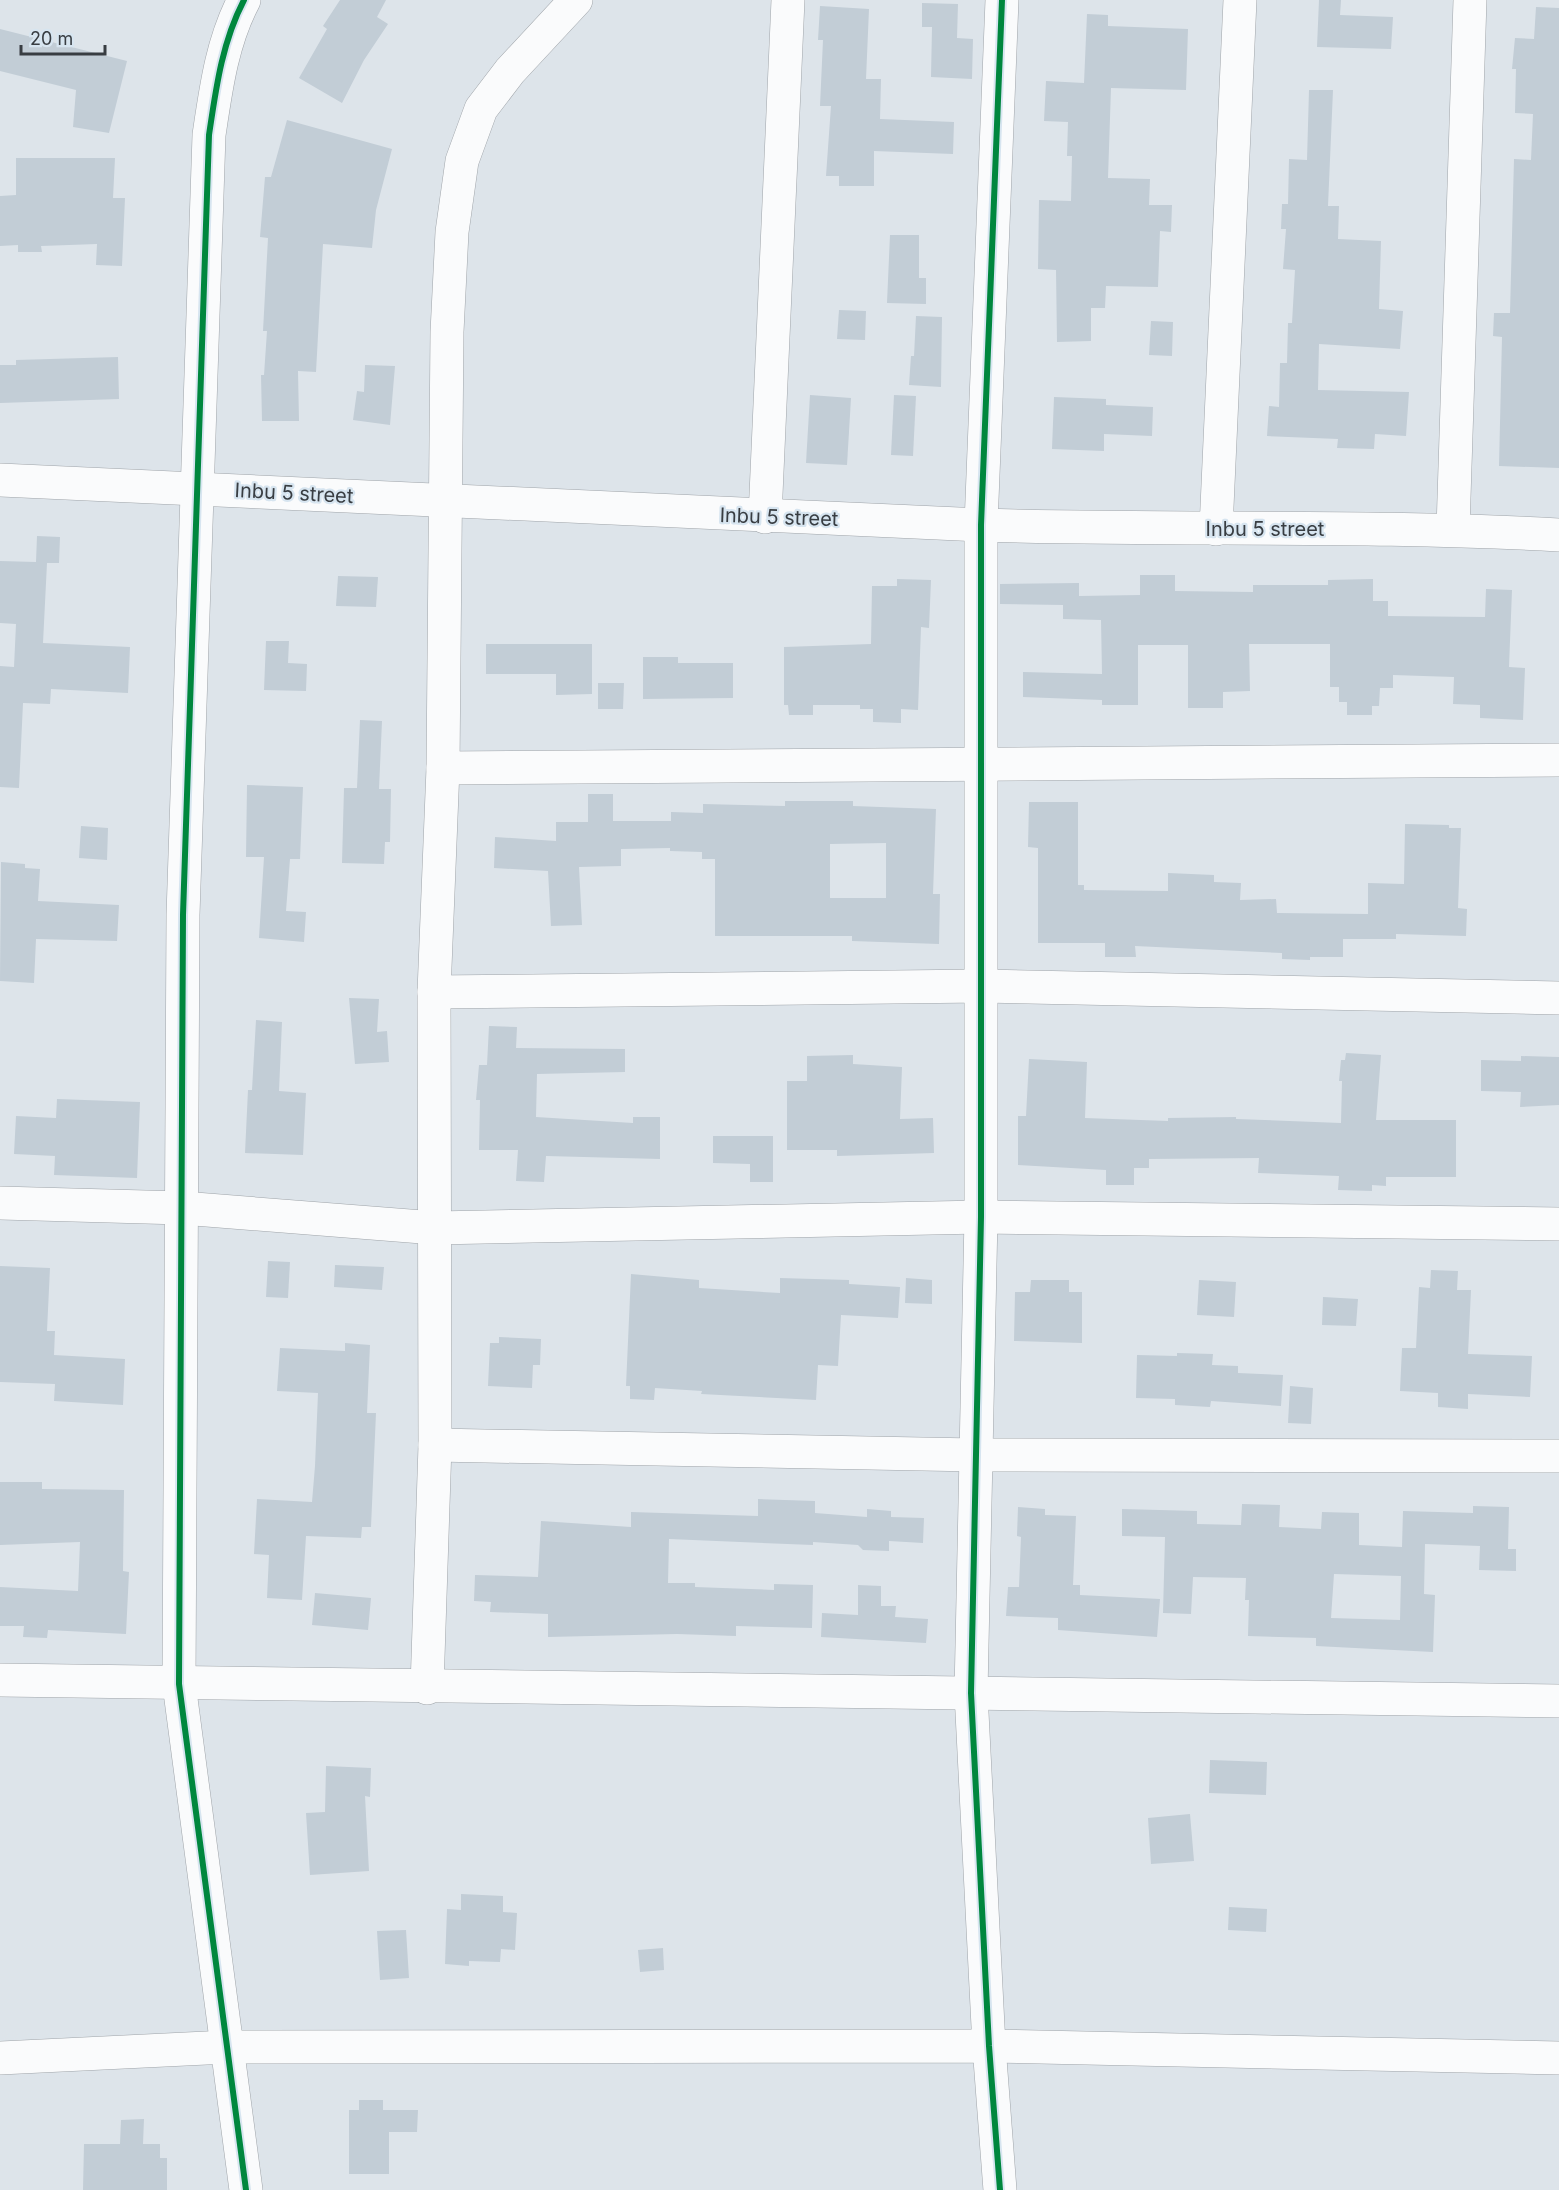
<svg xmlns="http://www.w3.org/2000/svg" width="1559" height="2190" viewBox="0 0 1559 2190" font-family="Inter,sans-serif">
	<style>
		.building { fill: #c2cdd6; fill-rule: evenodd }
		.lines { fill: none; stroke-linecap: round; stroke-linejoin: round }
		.minor-casing { stroke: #9fa4a9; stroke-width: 34 }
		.minor { stroke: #fafbfc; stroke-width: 33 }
		.cycleway-casing { stroke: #d7e5f0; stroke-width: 10 }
		.cycleway { stroke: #00873e; stroke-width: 6 }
		.labels { text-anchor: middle; stroke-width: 4.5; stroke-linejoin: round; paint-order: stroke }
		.street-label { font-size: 20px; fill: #383d42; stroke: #d7e5f0 }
	</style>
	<rect width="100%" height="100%" fill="#dde4ea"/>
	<!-- building -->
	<g class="building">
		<path d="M340 0H386L377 17 388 24 364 60 342 103 299 78 327 29 323 26Z"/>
		<path d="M1319 0H1341L1340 15 1393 17 1391 49 1317 47Z"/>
		<path d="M922 3 958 4 957 38 973 39 972 79 931 77 932 27H922Z"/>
		<path d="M820 6 869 9 866 79H881L880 119 954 122 953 154 874 151V186H839V176H826L831 106H820L823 40H818Z"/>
		<path d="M1536 7 1559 8V468L1499 466 1502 337 1493 336 1494 313H1510L1514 159 1531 160 1533 114 1515 113 1516 69H1512L1515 38 1534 39Z"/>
		<path d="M1087 14 1108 15V26L1188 29 1186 90 1111 88 1108 178 1150 179 1149 205H1172L1171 232 1160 231 1158 287 1106 286 1105 308H1091V341L1057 342 1056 270 1038 269 1039 200 1071 201 1072 156H1067L1068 122 1044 121 1046 81 1084 83Z"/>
		<path d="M0 29 127 61 109 133 73 127 76 90 0 71Z"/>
		<path d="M1309 90H1333L1328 206H1339L1338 239 1381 241 1379 309 1403 311 1400 349 1319 344 1318 390 1409 392 1406 436 1375 434 1374 449 1337 448 1338 439 1267 436 1269 406 1279 407 1280 363H1287L1288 323H1292L1295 270 1283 269 1286 229H1281L1282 204H1288L1289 159 1307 160Z"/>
		<path d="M287 120 392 149 376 210 372 248 323 244 316 372 298 371 299 421H262L261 375H264L267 331H263L268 238 260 237 265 177H271Z"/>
		<path d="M16 158H115L113 198H125L122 266 96 265 97 244 41 246 42 252H18V245L0 246V196L16 195Z"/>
		<path d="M890 235H919V278H926V304L887 303Z"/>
		<path d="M839 310 866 311 865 340 837 339Z"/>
		<path d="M916 316 942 317 941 387 909 385 911 356H914Z"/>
		<path d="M1151 321 1173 322 1172 356 1149 355Z"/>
		<path d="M118 357 119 399 0 403V365H16V360Z"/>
		<path d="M365 365 395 366 390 425 353 420 357 391 364 392Z"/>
		<path d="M810 395 851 398 847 465 806 463Z"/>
		<path d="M894 395 916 396 913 456 891 455Z"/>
		<path d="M1054 397 1106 399V405L1153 407 1152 436 1104 434V451L1052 449Z"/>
		<path d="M37 536 60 537 59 563H47L43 643 130 647 128 693 51 689 50 704 23 703 19 788 0 787V666L14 667 16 624 0 623V561L36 562Z"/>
		<path d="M1140 575H1175V591L1253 592V585H1328V580L1373 579V601H1388V616L1485 617 1486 589 1512 590 1509 667 1525 668 1523 720 1480 718V705L1453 704 1454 677 1393 675V688H1380L1379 706H1372V715H1347V702H1339V687H1330V644H1249L1250 691 1223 692V708H1188V645H1138V705H1102V700L1023 697V672L1102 674 1101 620 1063 619V605L1000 604V584L1079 583V596L1140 595Z"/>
		<path d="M338 576 378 577 376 607 336 606Z"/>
		<path d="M897 579 931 580 929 628 921 627 918 710 901 709V723L873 722V709H860V705H813V715H789L788 705H784V647L871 644 872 586H897Z"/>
		<path d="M266 641H289L288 663 307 664 306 691 264 690Z"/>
		<path d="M486 644H592V694L556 695V674H486Z"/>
		<path d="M643 657H678V663H733V698L643 699Z"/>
		<path d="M598 683H624L623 709H598Z"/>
		<path d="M360 720 382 721 379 789H391L390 842H385L384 864 342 863 344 788H357Z"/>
		<path d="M247 785 303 787 300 859H290L286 911 306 912 304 942 259 938 264 857H246Z"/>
		<path d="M588 794H613V821H671V812L703 813V804L785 806V801H853V806L936 809 933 894H940L939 944 852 941V936H715V859H702V852L670 851V848L621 849V866L579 867 582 925 551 926 548 871 494 868 495 837 556 841V822H588ZM886 843V898H830V844Z"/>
		<path d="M1029 802H1078V885H1084V890L1168 891V873L1214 875V882L1241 883 1240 900 1276 899 1277 913 1368 914V883L1404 884 1405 824 1449 825V828H1461L1458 908 1467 909 1466 936 1396 934V939H1343V957H1310V960L1282 959V953L1135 946 1136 957H1105V943H1038V848L1028 847Z"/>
		<path d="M81 826 108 828 107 860 79 858Z"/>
		<path d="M1 862 25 864V868L40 869 38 901 119 905 117 941 36 939 34 983 0 981Z"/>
		<path d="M349 998 379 999 377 1032 387 1031 389 1062 355 1064Z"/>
		<path d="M256 1020 282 1022 279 1091 306 1093 303 1155 245 1153 248 1090H252Z"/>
		<path d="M489 1026 517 1027 516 1048 625 1049V1072L537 1074 536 1117 633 1123V1117H660V1159L546 1156 544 1182 516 1181 518 1150H479L480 1100H476L479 1065H487Z"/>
		<path d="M1346 1053 1381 1055 1376 1120H1456V1177H1386V1186L1372 1185V1191L1338 1190 1339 1176 1258 1173 1259 1158 1149 1159V1168H1134V1185H1106V1170L1018 1165V1116H1026L1029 1059 1087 1062 1085 1118 1168 1121V1118L1236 1117V1119L1341 1123 1342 1081H1339L1341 1060H1345Z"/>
		<path d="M853 1055V1064L902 1067 900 1119 933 1118 934 1153 837 1156V1150H787V1081H807V1056Z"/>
		<path d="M1521 1056 1559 1057V1105L1520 1107 1521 1092 1481 1091V1060L1521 1061Z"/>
		<path d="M57 1099 140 1102 137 1178 54 1175 55 1156 14 1154 16 1116 56 1118Z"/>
		<path d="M713 1136H773V1182H750V1164L713 1163Z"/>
		<path d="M268 1261 290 1262 288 1298 266 1297Z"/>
		<path d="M335 1265 384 1267 382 1290 334 1287Z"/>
		<path d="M0 1266 50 1268 47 1331H55L54 1355 125 1359 123 1405 54 1401 55 1384 0 1382Z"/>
		<path d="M1431 1270 1458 1271 1457 1290H1471L1468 1354 1532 1356 1530 1397 1468 1394V1409L1438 1407V1393L1400 1391 1402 1348H1416L1419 1287 1430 1288Z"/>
		<path d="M631 1274 699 1280V1288L780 1293V1278L849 1280V1284L900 1287 898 1318 841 1315 838 1366 818 1365 816 1400 701 1394 702 1391 655 1388 654 1400 630 1399V1386H626Z"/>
		<path d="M906 1278 932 1280V1304L905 1303Z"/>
		<path d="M1031 1280H1069V1292H1082V1343L1014 1341 1015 1292H1030Z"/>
		<path d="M1199 1280 1236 1282 1234 1317 1197 1315Z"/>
		<path d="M1323 1297 1358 1299 1356 1326 1322 1325Z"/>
		<path d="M499 1337 541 1339 540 1365H533L532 1388 488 1386 490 1343H499Z"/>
		<path d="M345 1343 370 1345 367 1413H376L371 1527H362L361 1538 306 1536 302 1600 267 1598 269 1555 254 1554 257 1499 312 1502 315 1466 318 1393 277 1391 280 1348 345 1351Z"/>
		<path d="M1177 1353 1213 1354 1212 1365 1238 1366V1373L1283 1375 1281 1406 1211 1401 1210 1407 1175 1405V1399L1136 1398 1137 1355 1177 1356Z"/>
		<path d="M1290 1386 1313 1388 1311 1424 1288 1423Z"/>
		<path d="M0 1482H42V1489L124 1490 123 1571 129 1572 126 1634 48 1630 47 1638 23 1637 24 1626H0V1587L78 1591 80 1542 0 1545Z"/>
		<path d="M758 1499 815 1501V1513L867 1517V1509L891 1511V1517L924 1518 923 1543 889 1541V1551L863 1550 858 1545 813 1542V1545L669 1539 668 1583H695V1587L774 1590V1584L813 1585 812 1628 736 1626V1636L677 1634 548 1637V1614L490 1612 491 1602 474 1601 475 1575 538 1577 541 1521 631 1527V1512L758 1516Z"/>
		<path d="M1242 1504 1280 1505 1279 1527 1321 1529 1322 1512 1359 1513V1545L1402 1547 1403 1511 1473 1513V1506L1509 1507 1508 1549H1516V1571L1479 1570 1480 1546 1425 1544 1424 1594 1435 1595 1433 1652 1316 1646V1638L1248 1636 1249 1600H1245L1246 1578 1193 1577 1191 1614 1163 1613 1165 1537 1122 1536V1509L1197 1511V1524L1241 1525ZM1334 1574 1401 1576 1400 1620 1331 1618Z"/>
		<path d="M1018 1507 1045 1509V1515L1076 1516 1073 1585H1080V1595L1160 1599 1157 1637 1058 1630V1618L1006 1616 1008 1587H1019L1021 1537 1017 1536Z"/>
		<path d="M858 1585 881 1586V1606H896L895 1617 928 1619 926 1643 821 1637 822 1613 858 1615Z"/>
		<path d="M315 1593 371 1598 368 1630 312 1625Z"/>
		<path d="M1210 1760 1267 1762 1266 1795 1209 1793Z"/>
		<path d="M326 1766 371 1768 370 1797 365 1796 369 1871 310 1875 306 1813 325 1812Z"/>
		<path d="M1190 1814 1194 1861 1151 1864 1148 1818Z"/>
		<path d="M461 1894 503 1896V1912L517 1913 515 1950 501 1949 500 1962 469 1961V1966L445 1964 447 1909 461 1910Z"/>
		<path d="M1229 1907 1267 1909 1266 1932 1228 1930Z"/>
		<path d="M406 1930 409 1978 380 1980 377 1931Z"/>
		<path d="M663 1948 664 1970 640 1972 638 1950Z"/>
		<path d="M359 2100H383V2110H418L417 2132H389V2174H349V2110H359Z"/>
		<path d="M144 2119 143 2144H160V2158H167V2190H83L84 2144H120L121 2120Z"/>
	</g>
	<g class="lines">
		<defs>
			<g id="minor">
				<path d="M244 0C222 42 216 88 209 135L183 915 179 1684 246 2190"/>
				<path d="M0 480 981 525C1174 531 1367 524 1559 535"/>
				<path d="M765 517 788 0"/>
				<path d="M1216 529 1240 0"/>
				<path d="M1453 529 1470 0"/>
				<path d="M443 768 1559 760"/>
				<path d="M434 992 982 986 1559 998"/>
				<path d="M0 1203 182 1208 435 1228 981 1217 1559 1224"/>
				<path d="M435 1445 976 1455 1559 1456"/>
				<path d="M0 1680 1559 1701"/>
				<path d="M427 1688 435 1445 434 992 443 768 447 332 452 232 462 161 481 109 510 71 576 0"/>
				<path d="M0 2058 227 2047 989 2046 1559 2058"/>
				<path d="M1000 2190 989 2046 971 1693 981 1217V525L1002 0"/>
			</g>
		</defs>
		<!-- minor casing -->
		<use href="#minor" class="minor-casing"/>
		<!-- minor -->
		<use href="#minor" class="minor"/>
		<defs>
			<g id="cycleway">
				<path d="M244 0C222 42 216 88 209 135L183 915 179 1684 246 2190"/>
				<path d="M1000 2190 989 2046 971 1693 981 1217V525L1002 0"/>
			</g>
		</defs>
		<!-- cycleway casing -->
		<use href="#cycleway" class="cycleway-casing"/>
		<!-- cycleway -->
		<use href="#cycleway" class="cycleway"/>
	</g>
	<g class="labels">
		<!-- street labels -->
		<g class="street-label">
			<text transform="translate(294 493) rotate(3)" y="7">Inbu 5 street</text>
			<text transform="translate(779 517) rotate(2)" y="7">Inbu 5 street</text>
			<text x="1265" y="536">Inbu 5 street</text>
		</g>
	</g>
	<!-- scale -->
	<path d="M21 45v9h84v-9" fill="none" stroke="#383d42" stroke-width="3"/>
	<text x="30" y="45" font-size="18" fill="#383d42" stroke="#d7e5f0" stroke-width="4.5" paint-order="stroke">20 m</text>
</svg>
